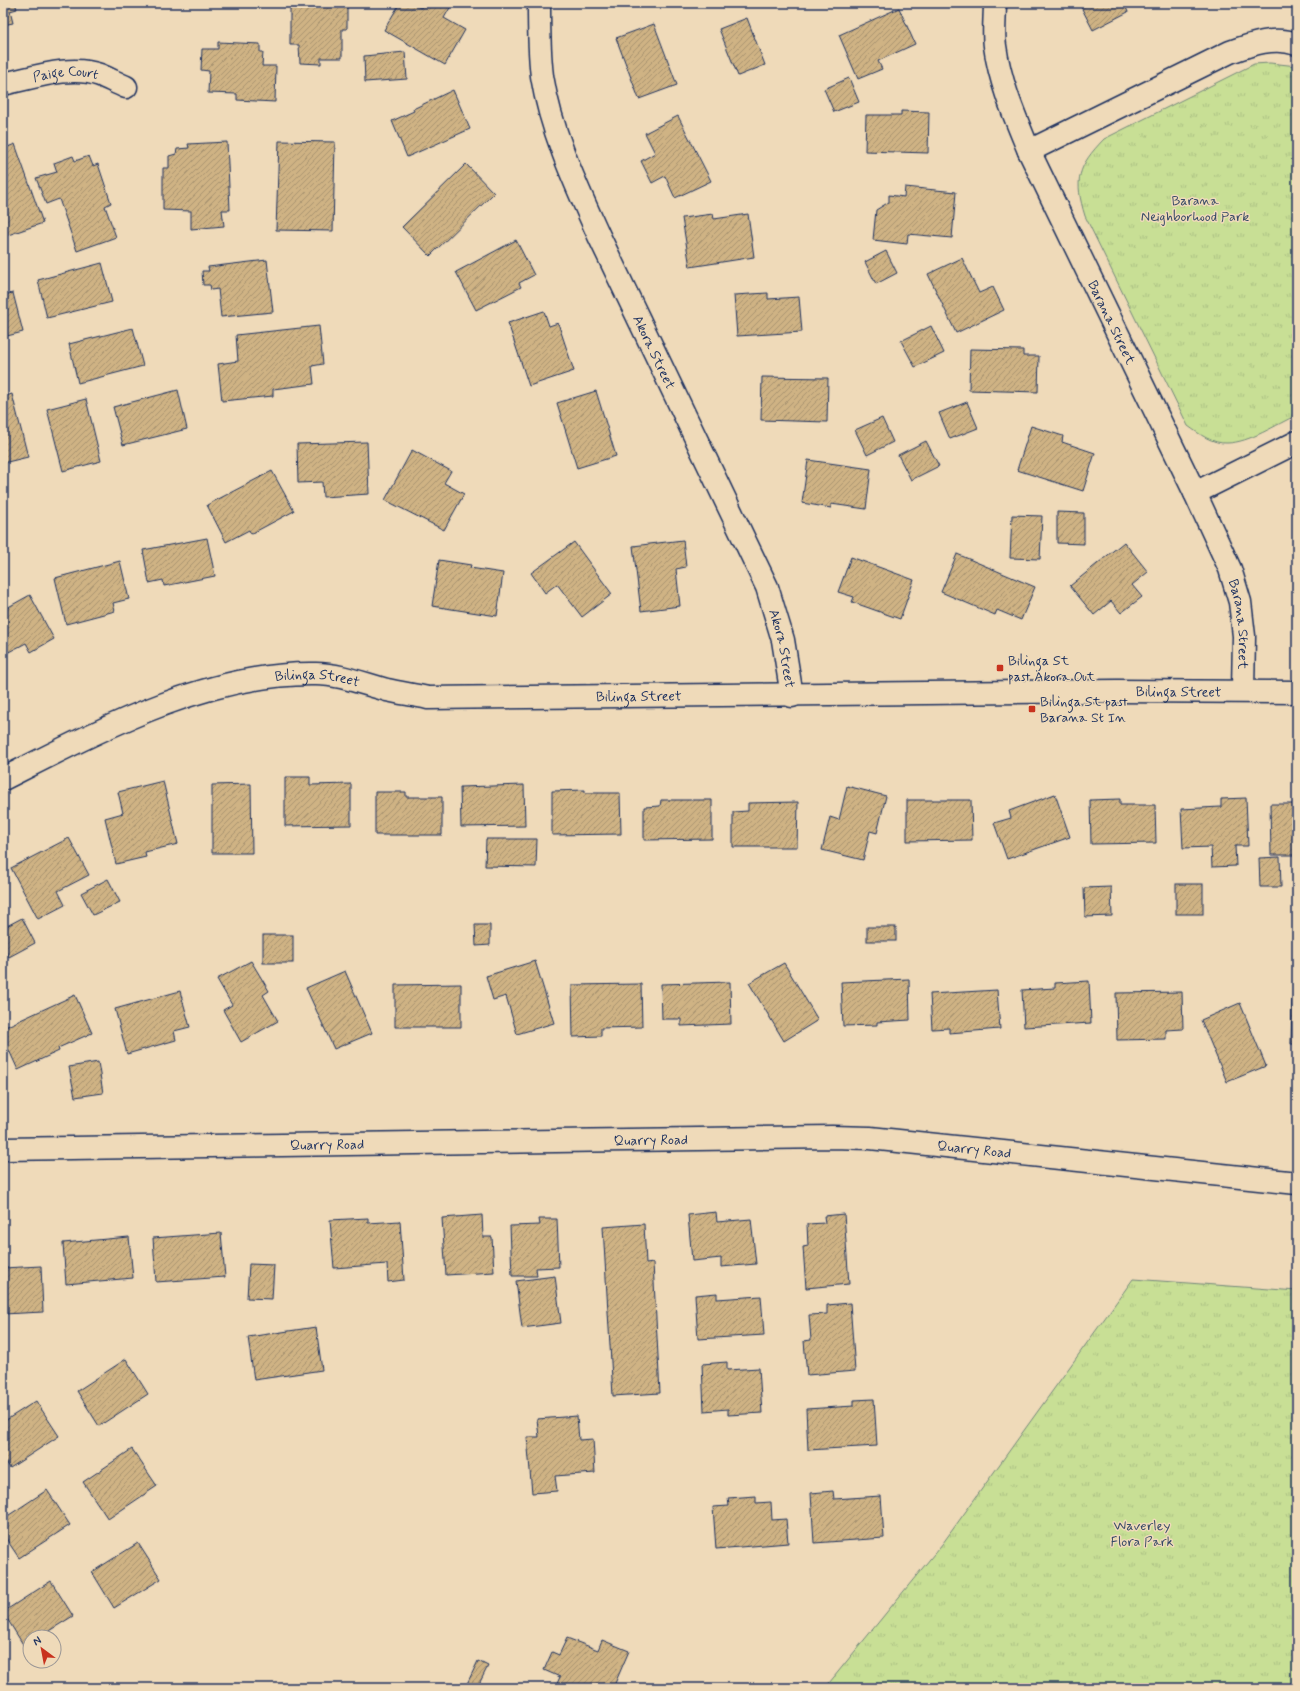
<svg xmlns="http://www.w3.org/2000/svg" width="1300" height="1691" viewBox="0 0 1300 1691" font-family="Mynerve,sans-serif">
	<style>
		.grass { fill: url(#grass-tufts); stroke: #72877a }
		.building { fill: url(#building-hatch); stroke: #1b2f5e }
		.lines { fill: none; stroke-linecap: round; stroke-linejoin: round }
		.minor-casing { stroke: #1b2f5e; stroke-width: 25 }
		.minor { stroke: #efdab9; stroke-width: 22 }
		.poi-dot { fill: #c8321e; stroke: #efdab9; stroke-width: 1.5 }
		.labels { text-anchor: middle; stroke-width: 3; stroke-linejoin: round; paint-order: stroke }
		.street-label { font-size: 14px; fill: #1b2f5e; stroke: #efdab9 }
		.park-label { font-size: 14px; fill: #354966; stroke: #efdab9 }
		.poi-label { font-size: 14px; fill: #1b2f5e; stroke: #efdab9; text-anchor: start }
	</style>
	<defs>
		<pattern id="grass-tufts" width="24" height="20" patternUnits="userSpaceOnUse"><rect width="24" height="20" fill="#c8df95"/><path d="M3 7l-1-3M5 7V3M7 7l1-3M15 17l-1-3M17 17v-4M19 17l1-3" fill="none" stroke="#abc083"/></pattern>
		<pattern id="building-hatch" width="6" height="6" patternUnits="userSpaceOnUse"><rect width="6" height="6" fill="#cfb384"/><path d="M-1 1l2-2M0 6l6-6M5 7l2-2" fill="none" stroke="#a7926f"/></pattern>
	</defs>
	<rect width="100%" height="100%" fill="#efdab9"/>
	<filter id="ink" filterUnits="userSpaceOnUse"><feTurbulence type="fractalNoise" baseFrequency=".025" numOctaves="2"/><feDisplacementMap in="SourceGraphic" scale="8" xChannelSelector="R" yChannelSelector="G"/><feConvolveMatrix kernelMatrix="1 2 1 2 8 2 1 2 1" color-interpolation-filters="sRGB"/></filter>
	<g filter="url(#ink)">
		<!-- grass -->
		<g class="grass">
			<path d="M1270 63 1297 66V415C1277 424 1249 443 1227 443 1213 444 1199 434 1188 426L1085 216C1074 180 1077 167 1104 139L1254 64Z"/>
			<path d="M1133 1279 1297 1291V1688H825L943 1543Z"/>
		</g>
		<!-- building -->
		<g class="building">
			<path d="M3 3H15L17 9 10 11 13 23 3 25Z"/>
			<path d="M312 3H347V29H342V58H321V64L300 63 299 45H290V7H300V4H312Z"/>
			<path d="M400 3H412L421 8 424 3H445L451 6 444 18 465 30 445 65 384 30Z"/>
			<path d="M1079 3H1124L1128 12 1093 30Z"/>
			<path d="M899 8 915 44 878 61 882 69 858 79 839 35Z"/>
			<path d="M747 18 765 65 738 76 719 29Z"/>
			<path d="M654 24 677 85 639 99 616 38Z"/>
			<path d="M218 42 260 44V52H263L262 66H276L275 102 237 100V94L208 93 209 71 201 70 202 49H218Z"/>
			<path d="M405 52 407 79 365 82 364 56Z"/>
			<path d="M849 78 859 102 834 112 824 89Z"/>
			<path d="M453 90 470 129 407 157 392 121 414 111 413 109Z"/>
			<path d="M901 111 929 112 928 153 865 151 866 115H901Z"/>
			<path d="M678 116 711 181 675 198 665 176 652 183 641 161 655 153 645 133Z"/>
			<path d="M279 141 335 142 333 231 276 230Z"/>
			<path d="M227 142 230 210H222L224 226 191 229V211L163 210V168H169V156L176 154 177 149 189 148 188 144Z"/>
			<path d="M15 144 43 223 8 235 5 226H3V149Z"/>
			<path d="M73 156 75 161 89 156 93 166 98 164 111 203 105 206 116 237 77 251 59 199 46 204 36 178 57 172 54 163Z"/>
			<path d="M466 164 494 193 430 256 402 227Z"/>
			<path d="M905 187 956 192 952 238 908 234 907 244 873 240 876 210 889 202V195L904 197Z"/>
			<path d="M713 214 714 219 748 214 754 257 690 267 682 218Z"/>
			<path d="M516 240 534 275 519 283 521 287 476 310 456 272Z"/>
			<path d="M886 251 897 273 876 284 865 262Z"/>
			<path d="M962 258 979 293 993 287 1004 310 956 333 928 274Z"/>
			<path d="M267 260 273 312 221 317 218 289 211 290 210 285H203L202 271H209L208 267Z"/>
			<path d="M102 263 112 302 47 318 38 280Z"/>
			<path d="M13 293 23 332 3 337V295Z"/>
			<path d="M768 293V299L799 297 802 332 737 336 734 295Z"/>
			<path d="M544 311 549 326 558 323 574 371 529 386 508 323Z"/>
			<path d="M319 326 323 364 312 366 314 384 273 389V396L222 401 218 364 238 361 236 335Z"/>
			<path d="M931 326 944 353 915 367 901 341Z"/>
			<path d="M133 328 143 366 78 383 69 344Z"/>
			<path d="M970 349 1023 350V356H1039L1038 392 969 390Z"/>
			<path d="M762 377 828 378 827 422 761 420Z"/>
			<path d="M178 390 187 429 123 445 113 407Z"/>
			<path d="M596 391 616 456 577 468 557 403Z"/>
			<path d="M12 394 28 457 3 463V397Z"/>
			<path d="M86 399 101 461 63 471 47 409Z"/>
			<path d="M967 402 978 428 950 439 939 413Z"/>
			<path d="M882 418 893 442 867 455 855 430Z"/>
			<path d="M1031 426 1063 436 1062 442 1095 453 1083 491 1017 470Z"/>
			<path d="M926 441 939 466 911 480 898 455Z"/>
			<path d="M367 442 369 494 323 497 322 482 298 483 297 444Z"/>
			<path d="M412 450 451 471 444 483 464 494 444 530 385 500Z"/>
			<path d="M808 460 871 469 866 509 831 504V508L802 503Z"/>
			<path d="M272 471 294 511 251 534 249 530 226 542 207 505Z"/>
			<path d="M1057 512 1084 513V544L1057 543Z"/>
			<path d="M1012 515 1042 516 1040 559 1010 558Z"/>
			<path d="M207 538 215 576 164 586 163 580 149 583 143 550Z"/>
			<path d="M683 540 686 567 676 569 680 606 641 611 633 546Z"/>
			<path d="M574 542 612 594 582 617 557 584 545 593 531 573Z"/>
			<path d="M1124 542 1148 572 1132 585 1142 597 1121 613 1111 601 1094 615 1070 586Z"/>
			<path d="M957 554 1035 587 1021 620 997 610 995 615 941 592Z"/>
			<path d="M851 557 914 580 900 619 852 602 854 597 838 592Z"/>
			<path d="M439 560 471 565 470 568 503 573 497 616 432 606Z"/>
			<path d="M120 561 129 599 113 603 115 611 66 624 55 578Z"/>
			<path d="M30 595 54 639 31 652 26 643 3 655V610Z"/>
			<path d="M285 777H310V785L351 784V825L285 826Z"/>
			<path d="M163 781 178 844 145 852 146 857 116 864 105 818 123 813 118 792Z"/>
			<path d="M251 784 252 853H212V785Z"/>
			<path d="M524 785 525 826 461 827 460 787Z"/>
			<path d="M847 786 886 796 877 833 870 831 863 860 822 850 830 817 839 820Z"/>
			<path d="M585 790V793H620L621 834 552 835V791Z"/>
			<path d="M375 792H406V797H442V835H375Z"/>
			<path d="M1055 794 1070 837 1007 859 994 823 1011 818 1009 811Z"/>
			<path d="M1246 798 1248 846H1235L1236 866 1212 867 1211 847 1183 848 1181 809 1221 807V799Z"/>
			<path d="M1120 799V805H1155L1156 843 1091 844 1090 800Z"/>
			<path d="M661 800H712V839L644 840V807L660 806Z"/>
			<path d="M907 800H971L972 840 907 841Z"/>
			<path d="M798 802 797 847H733V812L748 811V803Z"/>
			<path d="M1270 804H1297V855H1271Z"/>
			<path d="M69 838 89 875 58 891 65 905 38 919 11 868Z"/>
			<path d="M486 839H537L536 867 485 866Z"/>
			<path d="M1280 857 1281 887H1260L1259 858Z"/>
			<path d="M108 879 120 902 93 915 81 893Z"/>
			<rect x="1176" y="884" width="27" height="30"/>
			<path d="M1111 887 1112 916 1085 917 1084 888Z"/>
			<path d="M22 918 35 943 9 957 3 946V928Z"/>
			<path d="M475 925H490V945L476 946Z"/>
			<rect x="867" y="927" width="29" height="14"/>
			<rect x="263" y="935" width="30" height="28"/>
			<path d="M251 961 269 991 263 995 278 1021 241 1042 223 1010 232 1005 217 979Z"/>
			<path d="M535 961 554 1023 517 1034 506 996 493 1000 486 976Z"/>
			<path d="M784 963 818 1020 784 1041 749 983Z"/>
			<path d="M345 971 372 1033 334 1049 306 988Z"/>
			<path d="M909 979 910 1020 877 1022V1025L843 1026 841 982Z"/>
			<path d="M1089 981 1091 1023 1024 1027 1022 990 1055 988V983Z"/>
			<path d="M730 982 731 1024 681 1026V1019H662L661 984Z"/>
			<path d="M461 984V1027H395V985Z"/>
			<path d="M641 984 642 1027 601 1028V1036L573 1037 572 985Z"/>
			<path d="M997 990 1000 1029 949 1033V1028L932 1029 930 994Z"/>
			<path d="M180 991 190 1027 174 1031 176 1040 127 1054 115 1009Z"/>
			<path d="M1182 992 1183 1029 1166 1030V1039L1117 1040 1116 993Z"/>
			<path d="M75 995 92 1033 58 1048 59 1051 18 1070 3 1037V1028Z"/>
			<path d="M1292 1000H1297V1044H1291Z"/>
			<path d="M1240 1003 1266 1066 1227 1082 1201 1020Z"/>
			<path d="M98 1062 103 1093 75 1097 69 1067Z"/>
			<path d="M716 1212 717 1222 751 1219 756 1264 721 1267V1258L692 1261 688 1215Z"/>
			<path d="M844 1214 849 1284 806 1288 803 1247 808 1246 807 1224 825 1223 824 1216Z"/>
			<path d="M482 1215 483 1237H492L494 1272 446 1275 442 1218Z"/>
			<path d="M368 1218V1223L400 1221 404 1280 388 1282 387 1264 334 1268 330 1220Z"/>
			<path d="M539 1219H557L559 1267 536 1268 537 1276H512L510 1226 540 1225Z"/>
			<path d="M644 1224 646 1264 653 1263 660 1393 613 1396 603 1227Z"/>
			<path d="M221 1233 225 1277 156 1282 153 1238Z"/>
			<path d="M129 1237 133 1278 66 1284 63 1243Z"/>
			<path d="M249 1264 274 1265 272 1299 247 1298Z"/>
			<path d="M41 1266 43 1312 3 1314V1268Z"/>
			<path d="M555 1276 561 1323 522 1328 516 1281Z"/>
			<path d="M717 1293V1299L761 1296 764 1335 698 1339 695 1295Z"/>
			<path d="M850 1303 855 1371 807 1375 804 1341 811 1340 809 1315 827 1314V1305Z"/>
			<path d="M316 1327 322 1370 254 1380 248 1337Z"/>
			<path d="M126 1359 148 1394 99 1426 77 1391Z"/>
			<path d="M727 1362V1370L759 1368 762 1413 728 1415V1409L704 1411 702 1364Z"/>
			<path d="M874 1399 877 1446 808 1450 806 1409 854 1406V1400Z"/>
			<path d="M36 1401 59 1436 10 1468 3 1457V1422Z"/>
			<path d="M577 1416 579 1440 593 1439 595 1473 555 1476 557 1491 532 1493 527 1437H539L537 1419Z"/>
			<path d="M132 1449 157 1486 108 1519 83 1482Z"/>
			<path d="M47 1490 70 1525 19 1558 3 1534V1519Z"/>
			<path d="M833 1491 834 1499 881 1496 884 1538 814 1543 811 1493Z"/>
			<path d="M756 1496V1503L771 1502 772 1520 786 1519 788 1543 716 1549 713 1507 729 1506 728 1498Z"/>
			<path d="M138 1543 161 1579 114 1608 92 1572Z"/>
			<path d="M51 1581 73 1616 39 1637H30V1642L24 1646 3 1612Z"/>
			<path d="M567 1638 598 1650 602 1640 629 1651 613 1688H555L560 1677 544 1670 552 1652 559 1655Z"/>
			<path d="M478 1661 488 1666 477 1688H465Z"/>
		</g>
		<g class="lines">
			<defs>
				<g id="minor">
					<path id="s1" d="M539 3C539 27 539 52 542 76 551 132 576 185 599 236L767 587 783 640 792 696"/>
					<path id="s2" d="M995 3C995 17 993 32 995 46 1000 83 1015 117 1029 151L1195 493 1230 569 1240 602 1244 636 1243 691"/>
					<path id="s3" d="M3 84C33 78 70 64 100 75 109 79 117 83 126 87"/>
					<path d="M1029 151 1230 52C1252 44 1274 36 1297 44"/>
					<path d="M1195 493 1297 442"/>
					<path id="s4" d="M3 779C98 731 207 672 316 674 340 674 364 684 387 690 400 693 415 695 428 698L1117 691 1297 692"/>
					<path id="s5" d="M3 1149 832 1137 870 1138 1297 1183"/>
				</g>
			</defs>
			<!-- minor casing -->
			<use href="#minor" class="minor-casing"/>
			<!-- minor -->
			<use href="#minor" class="minor"/>
		</g>
	</g>
	<!-- markers -->
	<g class="poi-dot">
		<rect x="996" y="664" width="8" height="8" rx="2"/>
		<rect x="1028" y="705" width="8" height="8" rx="2"/>
	</g>
	<g class="labels">
		<!-- street labels -->
		<g class="street-label">
			<text dy="5" stroke="none"><textPath href="#s3" startOffset="64">Paige Court</textPath></text>
			<text dy="5" stroke="none"><textPath href="#s2" startOffset="344">Barana Street</textPath></text>
			<text dy="5" stroke="none"><textPath href="#s1" startOffset="372">Akora Street</textPath></text>
			<text dy="5" stroke="none"><textPath href="#s2" startOffset="674">Barana Street</textPath></text>
			<text dy="5" stroke="none"><textPath href="#s1" startOffset="696">Akora Street</textPath></text>
			<text dy="5" stroke="none"><textPath href="#s4" startOffset="335">Bilinga Street</textPath></text>
			<text dy="5" stroke="none"><textPath href="#s4" startOffset="1199">Bilinga Street</textPath></text>
			<text dy="5" stroke="none"><textPath href="#s4" startOffset="659">Bilinga Street</textPath></text>
			<text dy="5" stroke="none"><textPath href="#s5" startOffset="648">Quarry Road</textPath></text>
			<text dy="5" stroke="none"><textPath href="#s5" startOffset="324">Quarry Road</textPath></text>
			<text dy="5" stroke="none"><textPath href="#s5" startOffset="972">Quarry Road</textPath></text>
		</g>
		<!-- park labels -->
		<g class="park-label">
			<text x="1195" y="205">Barana<tspan x="1195" dy="16">Neighborhood Park</tspan></text>
			<text x="1142" y="1530">Waverley<tspan x="1142" dy="16">Flora Park</tspan></text>
		</g>
		<!-- poi labels -->
		<g class="poi-label">
			<text x="1008" y="665">Bilinga St<tspan x="1008" dy="16">past Akora Out</tspan></text>
			<text x="1040" y="706">Bilinga St past<tspan x="1040" dy="16">Barana St In</tspan></text>
		</g>
	</g>
	<!-- margin -->
	<rect width="1300" height="1691" fill="none" stroke="#efdab9" stroke-width="16"/>
	<rect x="8" y="8" width="1284" height="1675" fill="none" stroke="#1b2f5e" stroke-width="1.5" filter="url(#ink)"/>
	<!-- north arrow -->
	<g transform="translate(42 1649) rotate(328)"><circle r="19" fill="#efdab9" stroke="#9a9695"/>
	<path d="M0-3L7 15L0 10L-7 15Z" fill="#c8321e"/>
	<text y="-6" font-size="11" font-weight="bold" text-anchor="middle" fill="#1b2f5e">N</text>
	</g>
</svg>
